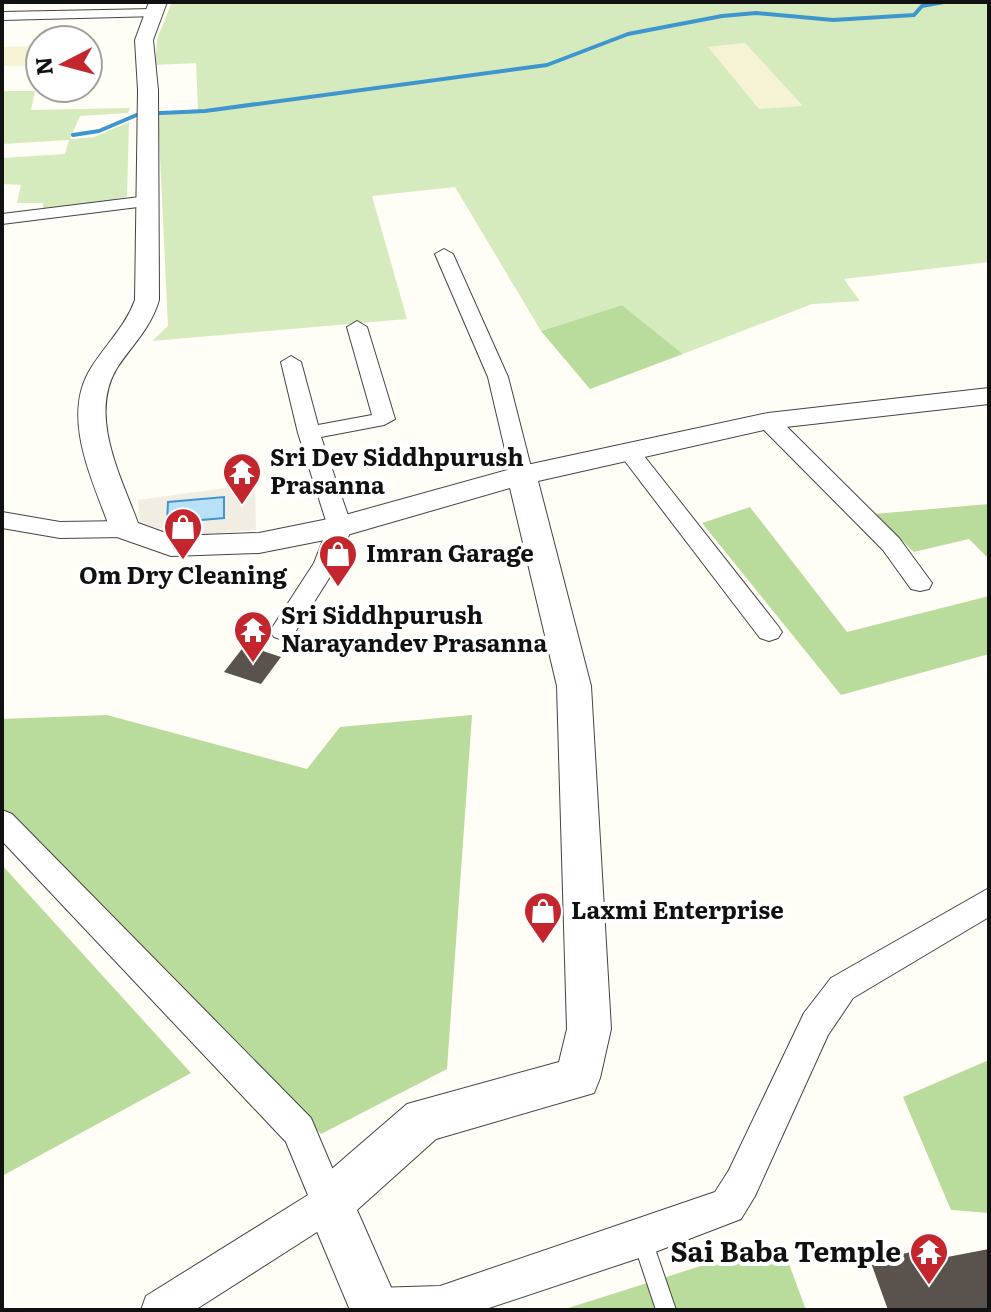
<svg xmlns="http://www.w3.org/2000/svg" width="991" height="1312" viewBox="0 0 991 1312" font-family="Literata,serif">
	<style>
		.farmland { fill: #f6f3d4 }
		.green { fill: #d5ebbd; fill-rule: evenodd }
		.forest { fill: #b9dc9c }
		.plaza { fill: #f1ede2 }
		.water { fill: #b9e0f7; stroke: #3f96cf; stroke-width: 2 }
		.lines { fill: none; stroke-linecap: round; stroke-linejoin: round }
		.stream { stroke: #3f96cf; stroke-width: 4 }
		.building { fill: #5a524d }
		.service-casing { stroke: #444; stroke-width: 2 }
		.minor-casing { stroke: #444; stroke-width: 2 }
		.tertiary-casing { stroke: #444; stroke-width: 2 }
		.service { fill: #fff; fill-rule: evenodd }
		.minor { fill: #fff; fill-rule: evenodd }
		.tertiary { fill: #fff; fill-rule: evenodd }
		.labels { text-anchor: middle; stroke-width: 8; stroke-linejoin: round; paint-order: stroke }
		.poi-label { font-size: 24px; font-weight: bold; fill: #111; stroke: #fff; text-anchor: start }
		.near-poi-label { font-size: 28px; font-weight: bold; fill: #111; stroke: #fff; text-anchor: end }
	</style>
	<rect width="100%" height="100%" fill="#fffdf5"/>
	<!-- farmland -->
	<g class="farmland">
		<path d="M745 43 803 106 759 109 707 47Z"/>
		<path d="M40 46V66H2V47Z"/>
	</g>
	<!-- green -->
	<g class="green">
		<path d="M172 2H989V262L844 279 860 301 812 304 683 354 622 305 541 331 455 187 372 196 407 319 152 341 168 326 158 114 198 111 196 63 155 65 157 39ZM745 43 802 105 801 106 759 109 708 47Z"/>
		<path d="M2 91H35L31 110 130 108 128 113 80 116 70 139 94 137 129 122 127 197 43 212V203H17L21 185 2 184V158L65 154 69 140 2 144Z"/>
	</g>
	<!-- forest -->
	<g class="forest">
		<path d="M622 305 683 354 590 389 541 331Z"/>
		<path d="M989 504V559L969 539 914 552 874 514Z"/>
		<path d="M750 507 847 632 989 596V654L841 695 702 523Z"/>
		<path d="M107 715 307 769 340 727 472 715 447 1069 321 1134 2 812V719Z"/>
		<path d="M2 865 191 1073 2 1176Z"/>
		<path d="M989 1060V1213L951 1210 903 1097Z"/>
		<path d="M726 1258 789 1264 806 1310H562Z"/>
	</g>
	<!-- plaza -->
	<path class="plaza" d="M255 484 256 530 183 536 140 523 138 500Z"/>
	<!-- water -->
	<path class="water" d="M224 497V518L167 523 168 502Z"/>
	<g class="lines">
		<!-- stream -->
		<path class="stream" d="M73 135 99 131 139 114 205 111 547 65 628 34 722 16 756 13 833 20 914 15 922 6 944 2"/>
	</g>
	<!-- building -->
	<g class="building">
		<path d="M245 645 281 657 261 684 224 672Z"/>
		<path d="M938 1247 942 1258 989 1249V1310H888L870 1260Z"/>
	</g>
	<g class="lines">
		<defs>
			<path id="service" d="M642 1228 649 1231 676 1310H656L632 1238 635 1231Z"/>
			<g id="minor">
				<path d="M153 9 158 10V16L2 20V12Z"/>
				<path d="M148 196 154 197 157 201 154 205 2 224V214Z"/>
				<path d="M444 249 453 254 508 377 533 475 530 480H514L511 475 488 377 435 254Z"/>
				<path d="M357 321 367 327 395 419 384 425 321 437 352 527 338 564 292 637 283 640 274 637 270 631 314 563 328 527 298 433 281 362 291 356 301 362 318 425 372 415 347 327Z"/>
				<path d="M768 415 776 416 899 538 932 583 929 589 920 591 911 589 883 550 760 426 757 421 760 416Z"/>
				<path d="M629 445 637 447 778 626 782 632 778 638 769 641 760 638 618 452Z"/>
				<path d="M2 512 60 522 125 521 133 524 137 529 133 534 125 537 60 538 2 528Z"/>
				<path d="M2 810 12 814 311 1118 347 1203 342 1216 195 1310H141L146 1296 308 1195 286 1142 2 841Z"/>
				<path d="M989 888V917L853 998 828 1035 755 1196 741 1219 642 1257 483 1310H356L360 1293 374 1288 440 1286 715 1192 729 1170 804 1013 831 978Z"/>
			</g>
			<path id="tertiary" d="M149 2H167L153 40 158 90 159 300C151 328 132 345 117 368 88 415 121 477 138 523L174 536 259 533 338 517 522 466 768 413 989 388V404L768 429 538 481 591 686 611 1029 600 1078 594 1093 436 1139 357 1210 401 1310H350L305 1203 312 1186 407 1104 559 1062 567 1029 557 686 510 488 340 537 259 553 171 556 114 536 110 529C93 480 60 417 91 368 106 344 125 327 135 300L138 90 135 40Z"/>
		</defs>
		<!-- service casing -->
		<use href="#service" class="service-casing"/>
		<!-- minor casing -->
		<use href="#minor" class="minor-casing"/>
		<!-- tertiary casing -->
		<use href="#tertiary" class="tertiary-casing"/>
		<!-- service -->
		<use href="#service" class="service"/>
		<!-- minor -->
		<use href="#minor" class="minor"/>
		<!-- tertiary -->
		<use href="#tertiary" class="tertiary"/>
	</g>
	<!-- icons -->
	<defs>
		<symbol id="temple-pin" viewBox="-11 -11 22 30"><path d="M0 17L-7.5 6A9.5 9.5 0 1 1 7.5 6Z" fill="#c4262e" stroke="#fff"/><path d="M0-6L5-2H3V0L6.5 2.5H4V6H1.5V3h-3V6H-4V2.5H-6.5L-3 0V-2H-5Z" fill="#fff"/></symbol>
		<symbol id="shop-pin" viewBox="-11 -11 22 30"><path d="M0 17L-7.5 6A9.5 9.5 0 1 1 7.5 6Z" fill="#c4262e" stroke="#fff"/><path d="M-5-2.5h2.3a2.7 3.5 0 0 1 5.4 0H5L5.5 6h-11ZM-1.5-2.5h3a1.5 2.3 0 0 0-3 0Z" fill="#fff"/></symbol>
	</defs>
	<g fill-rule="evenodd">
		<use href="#temple-pin" x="220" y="450" width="44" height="60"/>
		<use href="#shop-pin" x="161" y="505" width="44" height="60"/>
		<use href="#shop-pin" x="316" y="532" width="44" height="60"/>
		<use href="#temple-pin" x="231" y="608" width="44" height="60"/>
		<use href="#shop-pin" x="521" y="889" width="44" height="60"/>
		<use href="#temple-pin" x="907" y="1230" width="44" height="60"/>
	</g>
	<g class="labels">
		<!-- poi labels -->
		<g class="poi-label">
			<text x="270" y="466">Sri Dev Siddhpurush<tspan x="270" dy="28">Prasanna</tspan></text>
			<text x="366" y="562">Imran Garage</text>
			<text x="183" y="584" text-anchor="middle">Om Dry Cleaning</text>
			<text x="281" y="624">Sri Siddhpurush<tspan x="281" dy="28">Narayandev Prasanna</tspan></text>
			<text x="571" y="919">Laxmi Enterprise</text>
		</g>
		<!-- near-poi labels -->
		<g class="near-poi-label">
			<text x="901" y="1262">Sai Baba Temple</text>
		</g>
	</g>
	<!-- border -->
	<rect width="991" height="1312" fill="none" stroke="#111111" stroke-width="8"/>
	<!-- north arrow -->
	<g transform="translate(64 64) rotate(264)"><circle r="38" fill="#ffffff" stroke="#a0a0a0" stroke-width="2"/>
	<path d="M0-6L14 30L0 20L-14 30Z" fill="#c4262e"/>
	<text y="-12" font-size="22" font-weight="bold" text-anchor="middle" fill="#111111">N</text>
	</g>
</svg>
